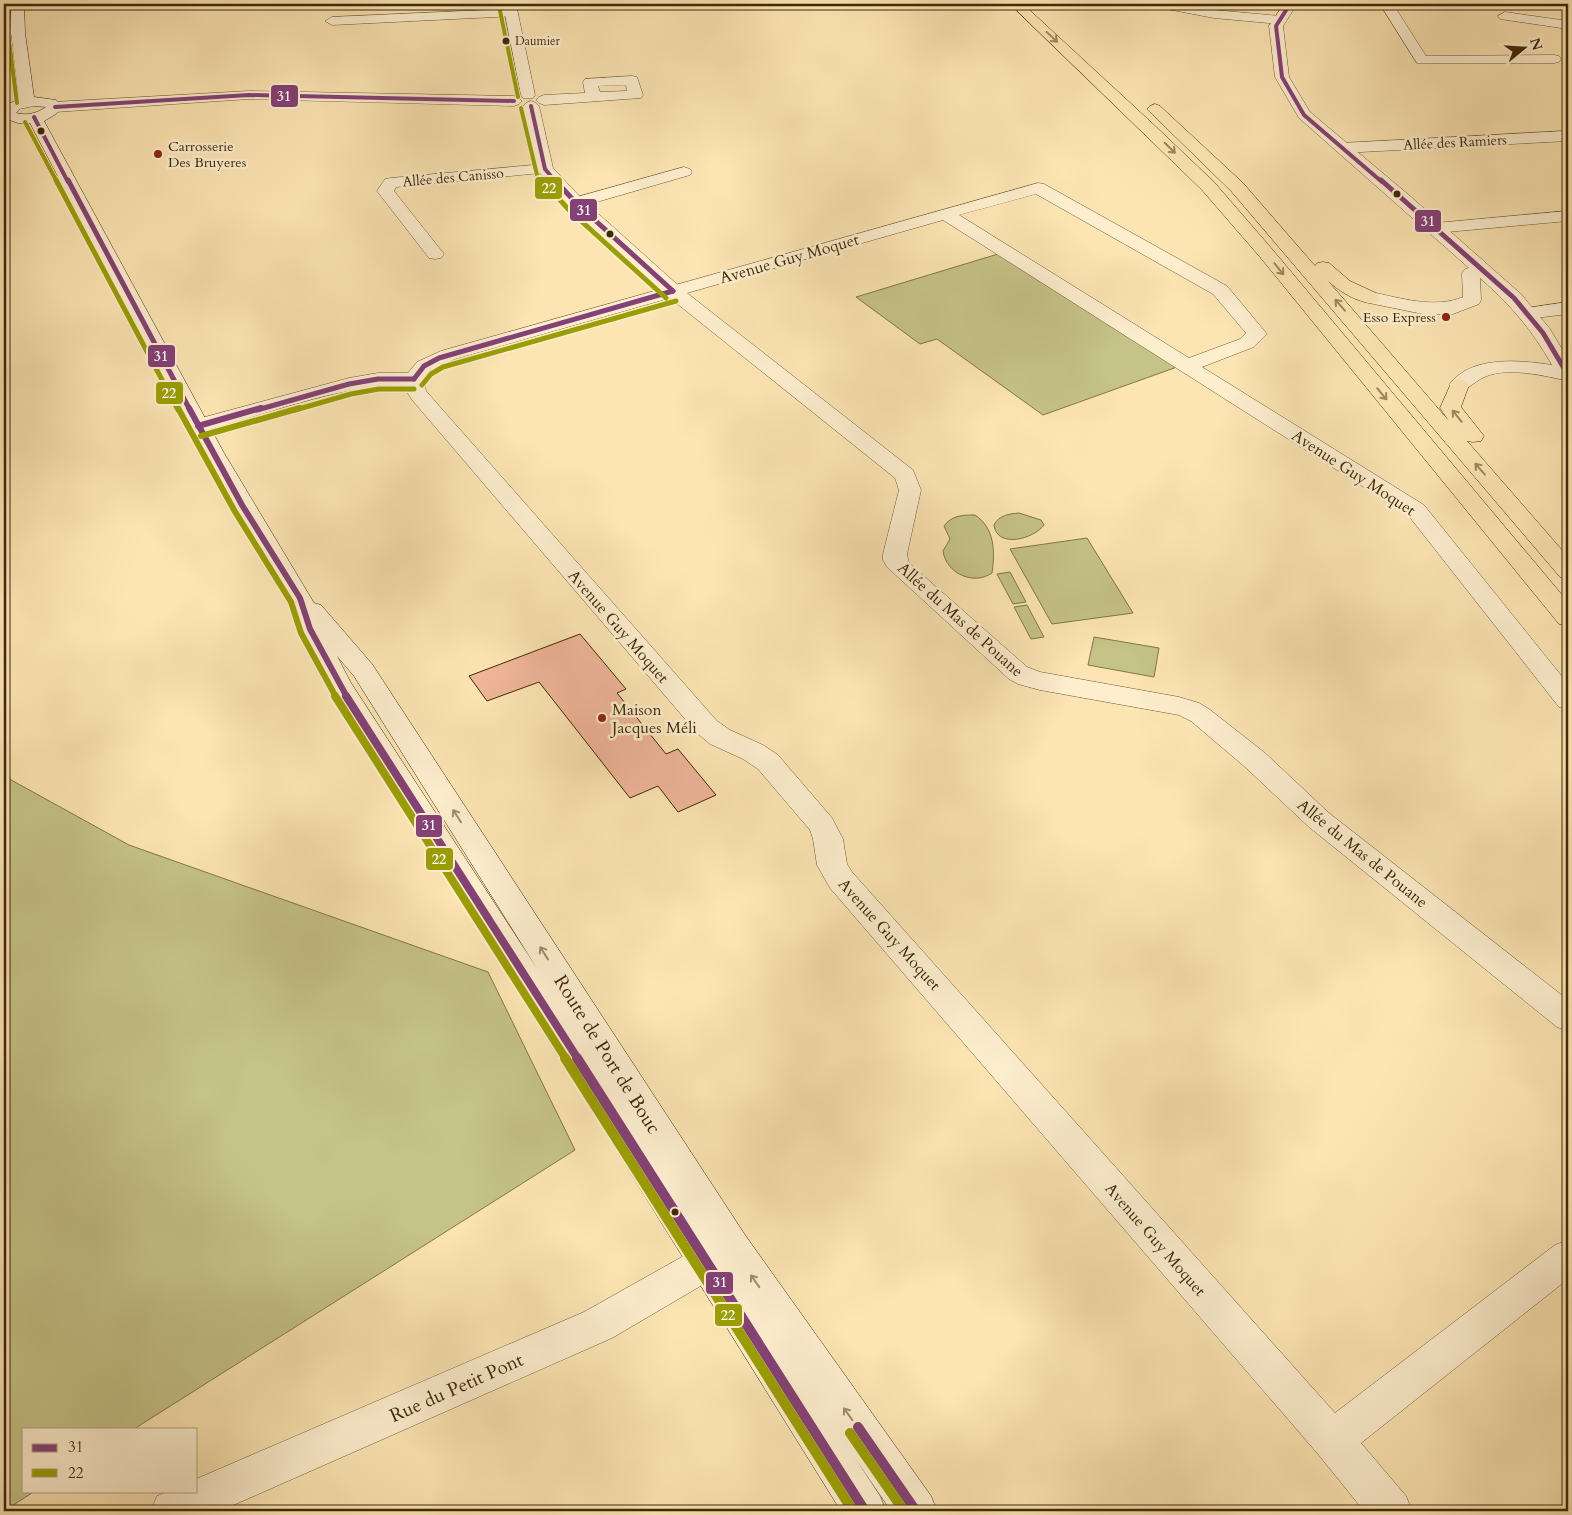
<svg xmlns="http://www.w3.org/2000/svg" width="1572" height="1515" viewBox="0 0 1572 1515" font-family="Cardo,serif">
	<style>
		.green { fill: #c5c388; stroke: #827648 }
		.building { fill: #f0b69a; stroke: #3f2908 }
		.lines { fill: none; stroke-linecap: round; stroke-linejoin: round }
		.minor-casing { stroke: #6e5833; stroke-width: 1 }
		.tertiary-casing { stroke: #6e5833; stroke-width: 1 }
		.secondary-casing { stroke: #3f2908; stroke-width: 1 }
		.trunk-casing { stroke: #3f2908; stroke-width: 1 }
		.minor { fill: #fdeece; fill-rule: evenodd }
		.tertiary { fill: #fdeece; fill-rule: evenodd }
		.secondary { fill: #fdeece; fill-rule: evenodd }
		.trunk { fill: #fce5b3; fill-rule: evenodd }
		.bus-1-far4-casing { stroke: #fdeece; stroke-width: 5.5 }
		.bus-1-far3-casing { stroke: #fdeece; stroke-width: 8 }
		.bus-1-far2-casing { stroke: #fdeece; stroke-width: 9 }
		.bus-1-far1-casing { stroke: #fdeece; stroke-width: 12 }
		.bus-1-casing { stroke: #fdeece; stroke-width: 14 }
		.bus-2-far4-casing { stroke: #fdeece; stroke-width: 5.5 }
		.bus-2-far3-casing { stroke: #fdeece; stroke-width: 8 }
		.bus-2-far2-casing { stroke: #fdeece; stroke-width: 9 }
		.bus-2-far1-casing { stroke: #fdeece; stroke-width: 12 }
		.bus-2-casing { stroke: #fdeece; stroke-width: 14 }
		.bus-1-far4 { stroke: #844177; stroke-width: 4 }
		.bus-1-far3 { stroke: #844177; stroke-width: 5 }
		.bus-1-far2 { stroke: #844177; stroke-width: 6 }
		.bus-1-far1 { stroke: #844177; stroke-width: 8 }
		.bus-1 { stroke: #844177; stroke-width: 10 }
		.bus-2-far4 { stroke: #9b9e02; stroke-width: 4 }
		.bus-2-far3 { stroke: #9b9e02; stroke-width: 5 }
		.bus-2-far2 { stroke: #9b9e02; stroke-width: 6 }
		.bus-2-far1 { stroke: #9b9e02; stroke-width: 8 }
		.bus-2 { stroke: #9b9e02; stroke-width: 10 }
		.oneway { stroke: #9e875e }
		.oneway2 { stroke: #9e8c6b }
		.bus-dot { fill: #3f2908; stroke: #fdeece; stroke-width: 2 }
		.poi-dot { fill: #8f2418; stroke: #fdeece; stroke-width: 2 }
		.labels { text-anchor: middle; stroke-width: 5; stroke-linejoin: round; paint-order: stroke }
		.far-bus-label { font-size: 12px; fill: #3f2908; stroke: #fdeece; text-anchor: start }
		.far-street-label { font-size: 14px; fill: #3f2908; stroke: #fdeece }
		.far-poi-label { font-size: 14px; fill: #3f2908; stroke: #fdeece; text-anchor: start }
		.street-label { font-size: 16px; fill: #3f2908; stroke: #fdeece }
		.poi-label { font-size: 16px; fill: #3f2908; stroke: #fdeece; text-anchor: start }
		.near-street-label { font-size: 19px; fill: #3f2908; stroke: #fdeece }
		.line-badge { stroke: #fdeece; stroke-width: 2 }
		.badge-label { font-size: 14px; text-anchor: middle; font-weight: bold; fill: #fff }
	</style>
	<rect width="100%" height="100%" fill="#fce5b3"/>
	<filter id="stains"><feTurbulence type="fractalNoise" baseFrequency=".004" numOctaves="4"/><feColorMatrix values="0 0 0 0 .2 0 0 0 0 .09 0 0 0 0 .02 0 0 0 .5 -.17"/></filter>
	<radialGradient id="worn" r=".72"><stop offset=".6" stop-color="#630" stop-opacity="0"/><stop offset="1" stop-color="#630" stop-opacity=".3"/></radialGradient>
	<!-- green -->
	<g class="green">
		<path d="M998 254 1177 367 1043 415 937 339 920 344 856 297Z"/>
		<path d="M1019 513 1041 520 1044 525C1034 539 997 549 994 525 999 515 1009 514 1019 513Z"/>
		<path d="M975 515C995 528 995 552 992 573 973 586 946 573 943 551L950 539 944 526C952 515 963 515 975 515Z"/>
		<path d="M1087 538 1133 613 1052 624 1010 549Z"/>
		<path d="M1010 572 1026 602 1013 604 997 574Z"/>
		<path d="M1027 605 1044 637 1031 639 1014 607Z"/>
		<path d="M1094 637 1159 648 1154 677 1088 665Z"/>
		<path d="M4 776 129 845 488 972 575 1150 134 1429H24V1491H35L4 1511Z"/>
	</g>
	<!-- building -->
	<path class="building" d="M580 634 626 689 617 693 666 754 678 749 716 795 678 812 658 786 630 798 539 682 487 701 469 676Z"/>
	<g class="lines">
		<defs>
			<g id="minor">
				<path d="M1162 4H1181L1214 10 1280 16 1287 20 1280 24 1214 18 1167 9Z"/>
				<path d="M1380 4H1393L1426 56 1554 55 1559 56 1561 59 1559 62 1554 63H1417Z"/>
				<path d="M511 9 518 13 516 16 332 25 325 21 332 17Z"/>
				<path d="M1505 12 1568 21V29L1500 19 1498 16Z"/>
				<path d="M632 76 637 77 643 95 641 98 544 105 539 103 536 100 539 97 544 95 585 93 583 82 585 79ZM626 85 627 91 600 92 598 86Z"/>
				<path d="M249 91 514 96 519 98 522 101 519 104 514 106 249 99 55 112 50 110 47 107 50 104 55 102Z"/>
				<path d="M1568 131V141L1342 153 1336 151 1334 148 1336 145 1342 143Z"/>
				<path d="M545 164 551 166 553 169 551 172 396 187 394 191 444 254 441 258 435 259 429 258 377 191 385 179 391 178Z"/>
				<path d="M684 167 690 169 692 172 690 175 576 208 570 207 567 203 570 199Z"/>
				<path d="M1038 183 1044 184 1227 286 1267 334 1254 347 1202 367 1424 505 1568 684V710L1559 707 1408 515 943 220 687 293 913 470 921 490 907 554 909 563 1027 667 1040 672 1179 697 1199 703 1209 709 1265 753 1329 813 1568 1000V1031L1557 1027 1309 827 1245 767 1191 721 1179 715 1040 690 1018 684 1009 679 887 567 883 560V554L899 490 895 478 670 298 455 359 431 370 424 379 426 391 717 721 730 730 763 745 778 755 832 818 843 839 847 864 852 872 1335 1413 1555 1245 1568 1240V1279L1361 1443 1406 1496 1412 1511H1364L1318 1454 830 888 817 865 813 839 810 830 758 769 743 759 710 744 697 733 413 401 406 391 405 385C335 385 265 416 198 432L190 431 187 426 190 421 349 378 378 373H408L417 362 441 351ZM1036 194 1213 294 1246 333 1240 339 1189 358 959 215Z"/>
				<path d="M1568 211V221L1436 233 1430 232 1427 228 1430 224 1436 223Z"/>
				<path d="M1568 302V314L1527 319 1520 317 1517 313 1520 309Z"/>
				<path d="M725 1235 738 1240 743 1252 738 1264 612 1338 220 1511H151L157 1496 169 1491H196V1479L584 1312 712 1240Z"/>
			</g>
			<g id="tertiary">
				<path d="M503 4H516L535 95 533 98H523L521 95Z"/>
				<path d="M1284 4H1297L1283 26 1289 77 1310 112 1410 196 1521 294 1550 329 1568 359V381C1546 376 1509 367 1487 376 1473 381 1468 393 1452 389L1449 385C1470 355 1521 360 1552 365 1532 330 1511 305 1480 278L1481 300 1479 304 1453 314H1423L1364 302 1362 298 1364 294 1371 292C1401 298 1434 309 1463 297L1462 273 1465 269 1469 268 1299 118 1275 77 1269 26Z"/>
				<path d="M531 101 536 103 539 106 553 168 582 199 680 287 682 291 680 295 673 297 666 295 570 207 539 172 537 169 523 106 526 103Z"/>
			</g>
			<path id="secondary" d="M11 4H24L25 33 34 97 56 100 63 107 56 114 44 121 224 453 314 603 321 605 372 664 745 1235 931 1496 937 1511H891L855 1458 880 1496 886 1511H841L326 684 297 629 288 598 231 505 202 453 30 123H18L4 118V108L10 103 19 100 11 33ZM34 106 46 107C38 113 27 116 16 113L20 109ZM337 656 354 676 538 970 351 683Z"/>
			<g id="trunk">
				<path d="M1010 4H1023L1152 123 1214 182 1272 249 1568 602V626L1559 624 1260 257 1202 190Z"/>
				<path d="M1155 104 1160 106 1243 183 1315 266 1317 263 1323 262 1329 263 1350 281 1378 294 1380 298 1378 302C1362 306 1340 292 1328 281L1449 421 1440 408 1452 381 1459 379 1466 381 1469 385 1461 407 1484 436 1481 441 1473 442 1467 441 1568 557V579L1560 577 1231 191 1150 112 1147 109 1150 106Z"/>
			</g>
		</defs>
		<!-- minor casing -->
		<use href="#minor" class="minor-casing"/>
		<!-- tertiary casing -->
		<use href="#tertiary" class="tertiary-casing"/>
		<!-- secondary casing -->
		<use href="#secondary" class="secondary-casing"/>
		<!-- trunk casing -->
		<use href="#trunk" class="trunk-casing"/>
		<!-- minor -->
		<use href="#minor" class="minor"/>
		<!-- tertiary -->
		<use href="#tertiary" class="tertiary"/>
		<!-- secondary -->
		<use href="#secondary" class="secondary"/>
		<!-- trunk -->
		<use href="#trunk" class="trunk"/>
		<defs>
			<g id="bus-1-far4">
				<path d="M1290 4 1276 26 1282 77 1304 115 1382 182"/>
				<path d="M531 106 545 169 556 182"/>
				<path d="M55 107 249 95 514 101"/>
				<path d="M34 117 68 182"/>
			</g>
			<g id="bus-1-far3">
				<path d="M68 180 190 410"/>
				<path d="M555 180 576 203 673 291"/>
				<path d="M1381 180 1514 298 1543 333 1568 375"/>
				<path d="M414 379 424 366 439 358 673 291"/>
				<path d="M257 410 349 384 378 379H414"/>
			</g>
			<g id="bus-1-far2">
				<path d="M189 408 242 505 300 598 310 629 347 697"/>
				<path d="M198 426 261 408"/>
			</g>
			<path id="bus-1-far1" d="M346 696 578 1059"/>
			<g id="bus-1">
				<path d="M577 1058 865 1511"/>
				<path d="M858 1427 916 1511"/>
			</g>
			<g id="bus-2-far4">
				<path d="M7 4 8 34 17 103"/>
				<path d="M499 6 518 97"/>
				<path d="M521 108 537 175 543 182"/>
				<path d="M25 122 57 182"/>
			</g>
			<g id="bus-2-far3">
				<path d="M56 180 178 410"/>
				<path d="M542 180 569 210 666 298"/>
				<path d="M422 385 431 374 443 367 676 301"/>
				<path d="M295 410 351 394 379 389H414"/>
			</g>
			<g id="bus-2-far2">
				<path d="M178 408 234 510 291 602 301 633 336 697"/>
				<path d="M201 436 300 408"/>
			</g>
			<path id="bus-2-far1" d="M335 696 566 1059"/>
			<g id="bus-2">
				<path d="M565 1058 853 1511"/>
				<path d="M850 1433 904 1511"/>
			</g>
		</defs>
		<!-- bus-1-far4 casing -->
		<use href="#bus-1-far4" class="bus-1-far4-casing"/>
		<!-- bus-1-far3 casing -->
		<use href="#bus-1-far3" class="bus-1-far3-casing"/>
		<!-- bus-1-far2 casing -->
		<use href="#bus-1-far2" class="bus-1-far2-casing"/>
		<!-- bus-1-far1 casing -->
		<use href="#bus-1-far1" class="bus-1-far1-casing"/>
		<!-- bus-1 casing -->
		<use href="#bus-1" class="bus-1-casing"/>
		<!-- bus-2-far4 casing -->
		<use href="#bus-2-far4" class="bus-2-far4-casing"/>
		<!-- bus-2-far3 casing -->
		<use href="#bus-2-far3" class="bus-2-far3-casing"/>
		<!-- bus-2-far2 casing -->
		<use href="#bus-2-far2" class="bus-2-far2-casing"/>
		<!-- bus-2-far1 casing -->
		<use href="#bus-2-far1" class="bus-2-far1-casing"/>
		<!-- bus-2 casing -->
		<use href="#bus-2" class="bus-2-casing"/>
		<!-- bus-1-far4 -->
		<use href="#bus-1-far4" class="bus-1-far4"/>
		<!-- bus-1-far3 -->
		<use href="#bus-1-far3" class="bus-1-far3"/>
		<!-- bus-1-far2 -->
		<use href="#bus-1-far2" class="bus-1-far2"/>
		<!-- bus-1-far1 -->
		<use href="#bus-1-far1" class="bus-1-far1"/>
		<!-- bus-1 -->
		<use href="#bus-1" class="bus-1"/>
		<!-- bus-2-far4 -->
		<use href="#bus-2-far4" class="bus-2-far4"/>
		<!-- bus-2-far3 -->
		<use href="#bus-2-far3" class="bus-2-far3"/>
		<!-- bus-2-far2 -->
		<use href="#bus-2-far2" class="bus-2-far2"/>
		<!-- bus-2-far1 -->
		<use href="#bus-2-far1" class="bus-2-far1"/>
		<!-- bus-2 -->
		<use href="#bus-2" class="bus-2"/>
	</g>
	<!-- one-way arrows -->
	<defs><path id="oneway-shaft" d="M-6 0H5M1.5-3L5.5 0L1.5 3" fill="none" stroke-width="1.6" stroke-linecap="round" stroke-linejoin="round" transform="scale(1.25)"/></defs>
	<g class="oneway">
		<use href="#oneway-shaft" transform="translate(1052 37) rotate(43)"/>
		<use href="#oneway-shaft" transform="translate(1170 148) rotate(45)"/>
		<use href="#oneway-shaft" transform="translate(1279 269) rotate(51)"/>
		<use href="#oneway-shaft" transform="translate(1340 305) rotate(-131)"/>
		<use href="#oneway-shaft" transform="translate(1382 394) rotate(50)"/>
		<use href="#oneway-shaft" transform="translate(1457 416) rotate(-129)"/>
		<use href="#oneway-shaft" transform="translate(1480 469) rotate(-131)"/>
	</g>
	<g class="oneway2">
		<use href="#oneway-shaft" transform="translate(457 816) rotate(-123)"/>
		<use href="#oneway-shaft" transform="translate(544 953) rotate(-122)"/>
		<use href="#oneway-shaft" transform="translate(755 1281) rotate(-125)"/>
		<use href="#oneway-shaft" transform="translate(848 1414) rotate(-125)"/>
	</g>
	<!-- markers -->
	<g class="bus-dot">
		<circle cx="506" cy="41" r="4.5"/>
		<circle cx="41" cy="131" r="4.5"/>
		<circle cx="1397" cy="194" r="4.5"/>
		<circle cx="610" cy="234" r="4.5"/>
		<circle cx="675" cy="1212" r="4.5"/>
	</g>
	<g class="poi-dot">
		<circle cx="158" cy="154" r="5"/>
		<circle cx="1446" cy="317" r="5"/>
		<circle cx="602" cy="718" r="5"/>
	</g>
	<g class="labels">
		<!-- far-bus labels -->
		<g class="far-bus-label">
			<text x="515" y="45">Daumier</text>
		</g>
		<!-- far-street labels -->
		<g class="far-street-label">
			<text transform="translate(1455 142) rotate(-3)" y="5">Allée des Ramiers</text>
			<text transform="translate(453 177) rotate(-5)" y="5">Allée des Canisso</text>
		</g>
		<!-- far-poi labels -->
		<g class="far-poi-label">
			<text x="168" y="151">Carrosserie<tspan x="168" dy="16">Des Bruyeres</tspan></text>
			<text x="1436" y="322" text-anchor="end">Esso Express</text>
		</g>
		<!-- street labels -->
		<g class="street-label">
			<text transform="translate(789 258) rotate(-16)" y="6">Avenue Guy Moquet</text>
			<text transform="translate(1354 472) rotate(33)" y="6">Avenue Guy Moquet</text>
			<text transform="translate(961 619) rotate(42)" y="6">Allée du Mas de Pouane</text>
			<text transform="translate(619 626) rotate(49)" y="6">Avenue Guy Moquet</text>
			<text transform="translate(1363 853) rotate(39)" y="6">Allée du Mas de Pouane</text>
			<text transform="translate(890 934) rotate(48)" y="6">Avenue Guy Moquet</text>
			<text transform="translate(1156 1239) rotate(49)" y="6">Avenue Guy Moquet</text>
		</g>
		<!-- poi labels -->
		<g class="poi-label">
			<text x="612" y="715">Maison<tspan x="612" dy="18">Jacques Méli</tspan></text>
		</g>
		<!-- near-street labels -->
		<g class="near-street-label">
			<text transform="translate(608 1054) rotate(58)" y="7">Route de Port de Bouc</text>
			<text transform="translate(456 1387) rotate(-24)" y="7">Rue du Petit Pont</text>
		</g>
	</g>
	<g class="line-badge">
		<rect x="270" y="84" width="29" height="24" rx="5" fill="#844177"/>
		<rect x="534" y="176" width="29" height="24" rx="5" fill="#9b9e02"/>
		<rect x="569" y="198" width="29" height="24" rx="5" fill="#844177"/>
		<rect x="1414" y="209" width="28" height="24" rx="5" fill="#844177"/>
		<rect x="147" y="344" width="29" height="24" rx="5" fill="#844177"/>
		<rect x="155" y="381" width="29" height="24" rx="5" fill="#9b9e02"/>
		<rect x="415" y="814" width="28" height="24" rx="5" fill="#844177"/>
		<rect x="425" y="847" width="29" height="24" rx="5" fill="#9b9e02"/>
		<rect x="705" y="1271" width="29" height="24" rx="5" fill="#844177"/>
		<rect x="714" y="1303" width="29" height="24" rx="5" fill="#9b9e02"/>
	</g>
	<g class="badge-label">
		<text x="284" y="101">31</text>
		<text x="549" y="193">22</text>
		<text x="584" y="215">31</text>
		<text x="1428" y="226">31</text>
		<text x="161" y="361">31</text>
		<text x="169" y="398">22</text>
		<text x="429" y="830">31</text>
		<text x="439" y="864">22</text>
		<text x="720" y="1287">31</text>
		<text x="728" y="1320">22</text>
	</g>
	<!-- margin -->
	<rect width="1572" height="1515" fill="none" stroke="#fce5b3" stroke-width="20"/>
	<rect x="5" y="5" width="1562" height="1505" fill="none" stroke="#3f2908" stroke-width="2.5"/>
	<rect x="10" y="10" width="1552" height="1495" fill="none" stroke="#3f2908"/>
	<!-- legend -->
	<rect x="22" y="1428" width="175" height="65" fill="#fdeece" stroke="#b19f7f"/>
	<rect x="32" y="1444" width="25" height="8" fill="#844177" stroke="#b19f7f"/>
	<text x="68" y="1452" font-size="15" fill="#3f2908">31</text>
	<rect x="32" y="1469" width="25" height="8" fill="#9b9e02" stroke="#b19f7f"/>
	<text x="68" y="1478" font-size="15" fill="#3f2908">22</text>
	<!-- north arrow -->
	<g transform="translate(1524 48) rotate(72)" stroke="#fdeece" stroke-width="4" paint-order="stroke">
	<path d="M0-4L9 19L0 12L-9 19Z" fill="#3f2908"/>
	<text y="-8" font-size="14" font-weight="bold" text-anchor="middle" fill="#3f2908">N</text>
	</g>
	<rect width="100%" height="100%" filter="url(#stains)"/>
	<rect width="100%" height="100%" fill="url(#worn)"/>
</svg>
